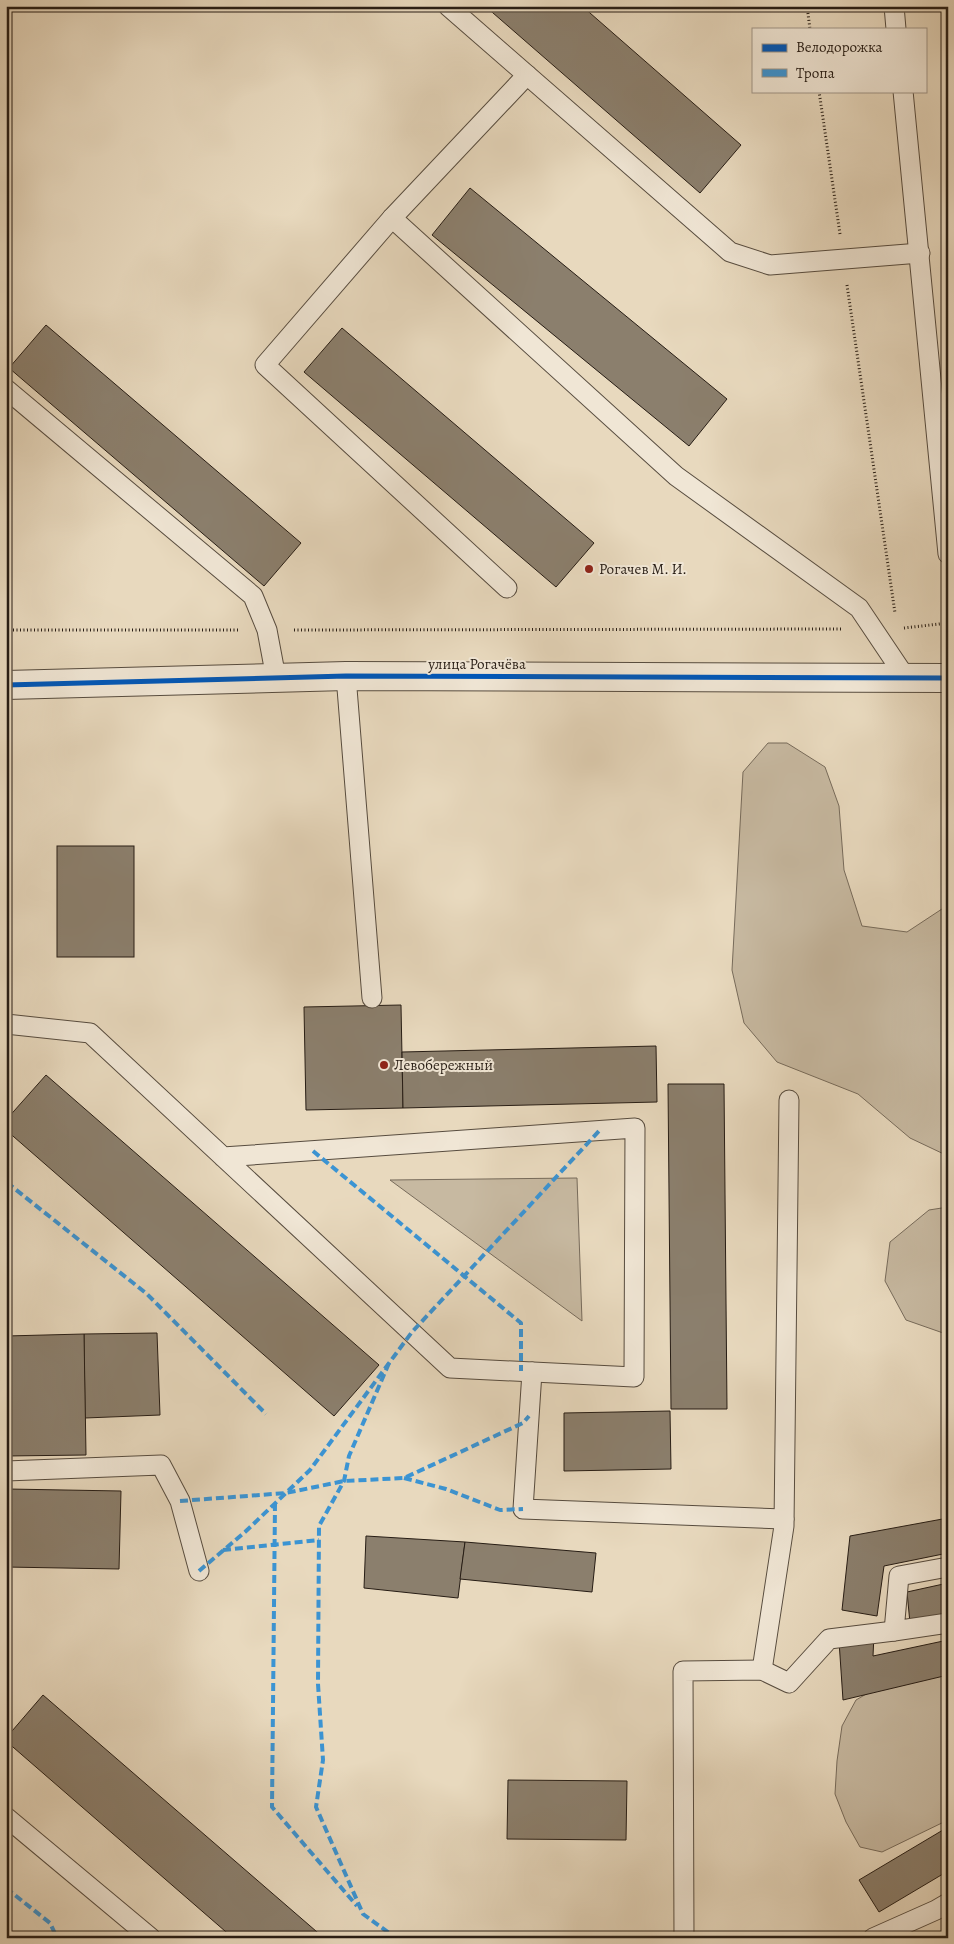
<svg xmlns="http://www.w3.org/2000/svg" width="954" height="1944" viewBox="0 0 954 1944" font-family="Alegreya,serif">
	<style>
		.green { fill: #c7b9a1; stroke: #776b5b }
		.building { fill: #8b7f6d; stroke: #271d15 }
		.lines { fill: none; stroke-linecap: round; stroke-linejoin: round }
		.service-casing { stroke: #574c3f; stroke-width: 21 }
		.tertiary-casing { stroke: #574c3f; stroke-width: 30 }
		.path { stroke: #271d15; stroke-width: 3; stroke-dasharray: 1 2.5; stroke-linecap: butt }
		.service { stroke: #f0e6d5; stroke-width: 19 }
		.tertiary { stroke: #f0e6d5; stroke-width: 28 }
		.quiet { stroke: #3b94d3; stroke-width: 4; stroke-dasharray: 8 4; stroke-linecap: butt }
		.cycleway-casing { stroke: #f0e6d5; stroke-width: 8 }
		.cycleway { stroke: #0057b8; stroke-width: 5 }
		.poi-dot { fill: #8f2418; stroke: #f0e6d5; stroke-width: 2 }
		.labels { text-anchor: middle; stroke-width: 4; stroke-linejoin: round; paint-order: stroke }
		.poi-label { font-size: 15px; fill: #271d15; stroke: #f0e6d5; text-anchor: start }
		.street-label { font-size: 15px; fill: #271d15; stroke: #f0e6d5 }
	</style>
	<rect width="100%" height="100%" fill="#e8d9be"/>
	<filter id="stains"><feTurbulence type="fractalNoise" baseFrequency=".004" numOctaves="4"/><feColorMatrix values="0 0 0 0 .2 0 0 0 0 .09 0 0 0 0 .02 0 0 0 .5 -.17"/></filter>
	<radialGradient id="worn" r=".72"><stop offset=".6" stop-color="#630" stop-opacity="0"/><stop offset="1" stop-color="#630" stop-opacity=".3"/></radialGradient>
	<!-- green -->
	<g class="green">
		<path d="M768 743H787L825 767 839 806 844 870 862 926 907 932 948 905V1156L910 1138 858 1094 777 1062 744 1023 732 970 743 772Z"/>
		<path d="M577 1178 582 1321 390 1180Z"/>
		<path d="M948 1207V1333L946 1334 906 1320 885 1281 890 1242 929 1210Z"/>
		<path d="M948 1671V1820L882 1852 860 1847 846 1822 835 1794 837 1761 842 1726 856 1700 897 1676Z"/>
	</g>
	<!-- building -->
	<g class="building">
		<path d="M485 6H582L741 145 700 193Z"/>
		<path d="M470 188 727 399 689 446 432 235Z"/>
		<path d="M46 325 301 543 264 586 9 368Z"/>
		<path d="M342 328 594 543 556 587 304 372Z"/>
		<rect x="57" y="846" width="77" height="111"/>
		<path d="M401 1005 403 1108 306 1110 304 1007Z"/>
		<path d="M656 1046 657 1102 403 1108 402 1052Z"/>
		<path d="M46 1075 379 1365 334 1416 6 1130V1120Z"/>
		<path d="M668 1084H724L727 1409H671Z"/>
		<path d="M157 1333 160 1415 85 1418 84 1334Z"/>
		<path d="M84 1334 86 1455 6 1456V1336Z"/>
		<path d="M670 1411 671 1469 564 1471V1413Z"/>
		<path d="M8 1489 121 1491 119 1569 6 1567Z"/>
		<path d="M948 1518V1553L884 1566 877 1616 842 1610 850 1536Z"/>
		<path d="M366 1536 465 1542 458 1598 364 1588Z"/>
		<path d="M465 1542 596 1553 592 1592 460 1579Z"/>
		<path d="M948 1583V1615L910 1623 907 1592Z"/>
		<path d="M874 1634 873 1656 948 1640V1675L843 1700 839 1641Z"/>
		<path d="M43 1695 324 1938H233L6 1741V1738Z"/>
		<path d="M508 1780 627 1781 626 1840 507 1839Z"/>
		<path d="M948 1827V1871L879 1912 859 1880Z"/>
	</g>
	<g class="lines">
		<defs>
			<g id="service">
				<path d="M448 6 730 252 770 265 920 253"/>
				<path d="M894 6 896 29"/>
				<path d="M903 91 948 554"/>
				<path d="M392 218 676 476 859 608 906 678"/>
				<path d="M6 389 253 596 267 630 276 678"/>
				<path d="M507 588 265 365 392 218 527 75"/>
				<path d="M346 676 372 998"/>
				<path d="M6 1024 90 1033 450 1368 634 1377 635 1128 223 1157"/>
				<path d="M532 1372 523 1509 784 1519"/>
				<path d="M6 1471 161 1465 180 1501 199 1571"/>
				<path d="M948 1567 899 1576 894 1631 948 1623"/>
				<path d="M762 1670 784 1526 789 1100"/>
				<path d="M6 1817 151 1938"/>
				<path d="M684 1938 683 1671 762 1670 789 1683 829 1639 894 1631"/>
				<path d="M873 1938 936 1910 948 1903"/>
			</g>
			<path id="tertiary" d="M6 685 346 676 948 678"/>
		</defs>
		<!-- service casing -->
		<use href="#service" class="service-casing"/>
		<!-- tertiary casing -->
		<use href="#tertiary" class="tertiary-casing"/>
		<!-- path -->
		<g class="path">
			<path d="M807 6 810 29"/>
			<path d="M819 91 840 234"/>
			<path d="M847 285 895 613"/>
			<path d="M904 628 948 623"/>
			<path d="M6 630H240"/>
			<path d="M294 630 842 629"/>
		</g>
		<!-- service -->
		<use href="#service" class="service"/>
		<!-- tertiary -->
		<use href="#tertiary" class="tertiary"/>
		<!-- quiet -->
		<g class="quiet">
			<path d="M313 1151 521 1323V1371"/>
			<path d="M6 1184 10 1185 147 1294 266 1414"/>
			<path d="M389 1363 349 1456 344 1481 319 1526 318 1684 323 1760 316 1807 363 1914 396 1938"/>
			<path d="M404 1478 446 1489 500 1510 523 1509"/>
			<path d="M180 1501 286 1493 344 1481 404 1478 523 1423 529 1416"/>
			<path d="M275 1503 272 1807 357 1906"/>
			<path d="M223 1550 319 1540"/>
			<path d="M199 1571 245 1532 310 1470 412 1332 599 1131"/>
			<path d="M6 1888 50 1923 57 1938"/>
		</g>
		<defs>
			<path id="cycleway" d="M6 685 346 676 948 678"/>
		</defs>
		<!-- cycleway casing -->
		<use href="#cycleway" class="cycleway-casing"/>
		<!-- cycleway -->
		<use href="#cycleway" class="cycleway"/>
	</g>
	<!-- markers -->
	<g class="poi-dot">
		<circle cx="589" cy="569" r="5"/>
		<circle cx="384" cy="1065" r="5"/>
	</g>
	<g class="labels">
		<!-- poi labels -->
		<g class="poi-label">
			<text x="599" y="574">Рогачев М. И.</text>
			<text x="394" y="1070">Левобережный</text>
		</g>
		<!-- street labels -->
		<g class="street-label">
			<text x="477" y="669">улица Рогачёва</text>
		</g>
	</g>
	<!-- margin -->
	<rect width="954" height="1944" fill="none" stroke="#e8d9be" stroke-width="25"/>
	<rect x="8" y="8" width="939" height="1929" fill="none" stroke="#271d15" stroke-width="2.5"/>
	<rect x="12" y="12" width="929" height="1919" fill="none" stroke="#271d15"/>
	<!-- legend -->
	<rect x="752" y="28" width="175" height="65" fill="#f0e6d5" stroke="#a09688"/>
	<rect x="762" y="44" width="25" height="8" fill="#0057b8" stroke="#a09688"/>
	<text x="796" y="52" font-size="15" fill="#271d15">Велодорожка</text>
	<rect x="762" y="69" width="25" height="8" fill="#3b94d3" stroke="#a09688"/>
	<text x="796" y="78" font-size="15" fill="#271d15">Тропа</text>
	<rect width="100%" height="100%" filter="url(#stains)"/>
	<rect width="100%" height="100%" fill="url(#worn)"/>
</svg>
